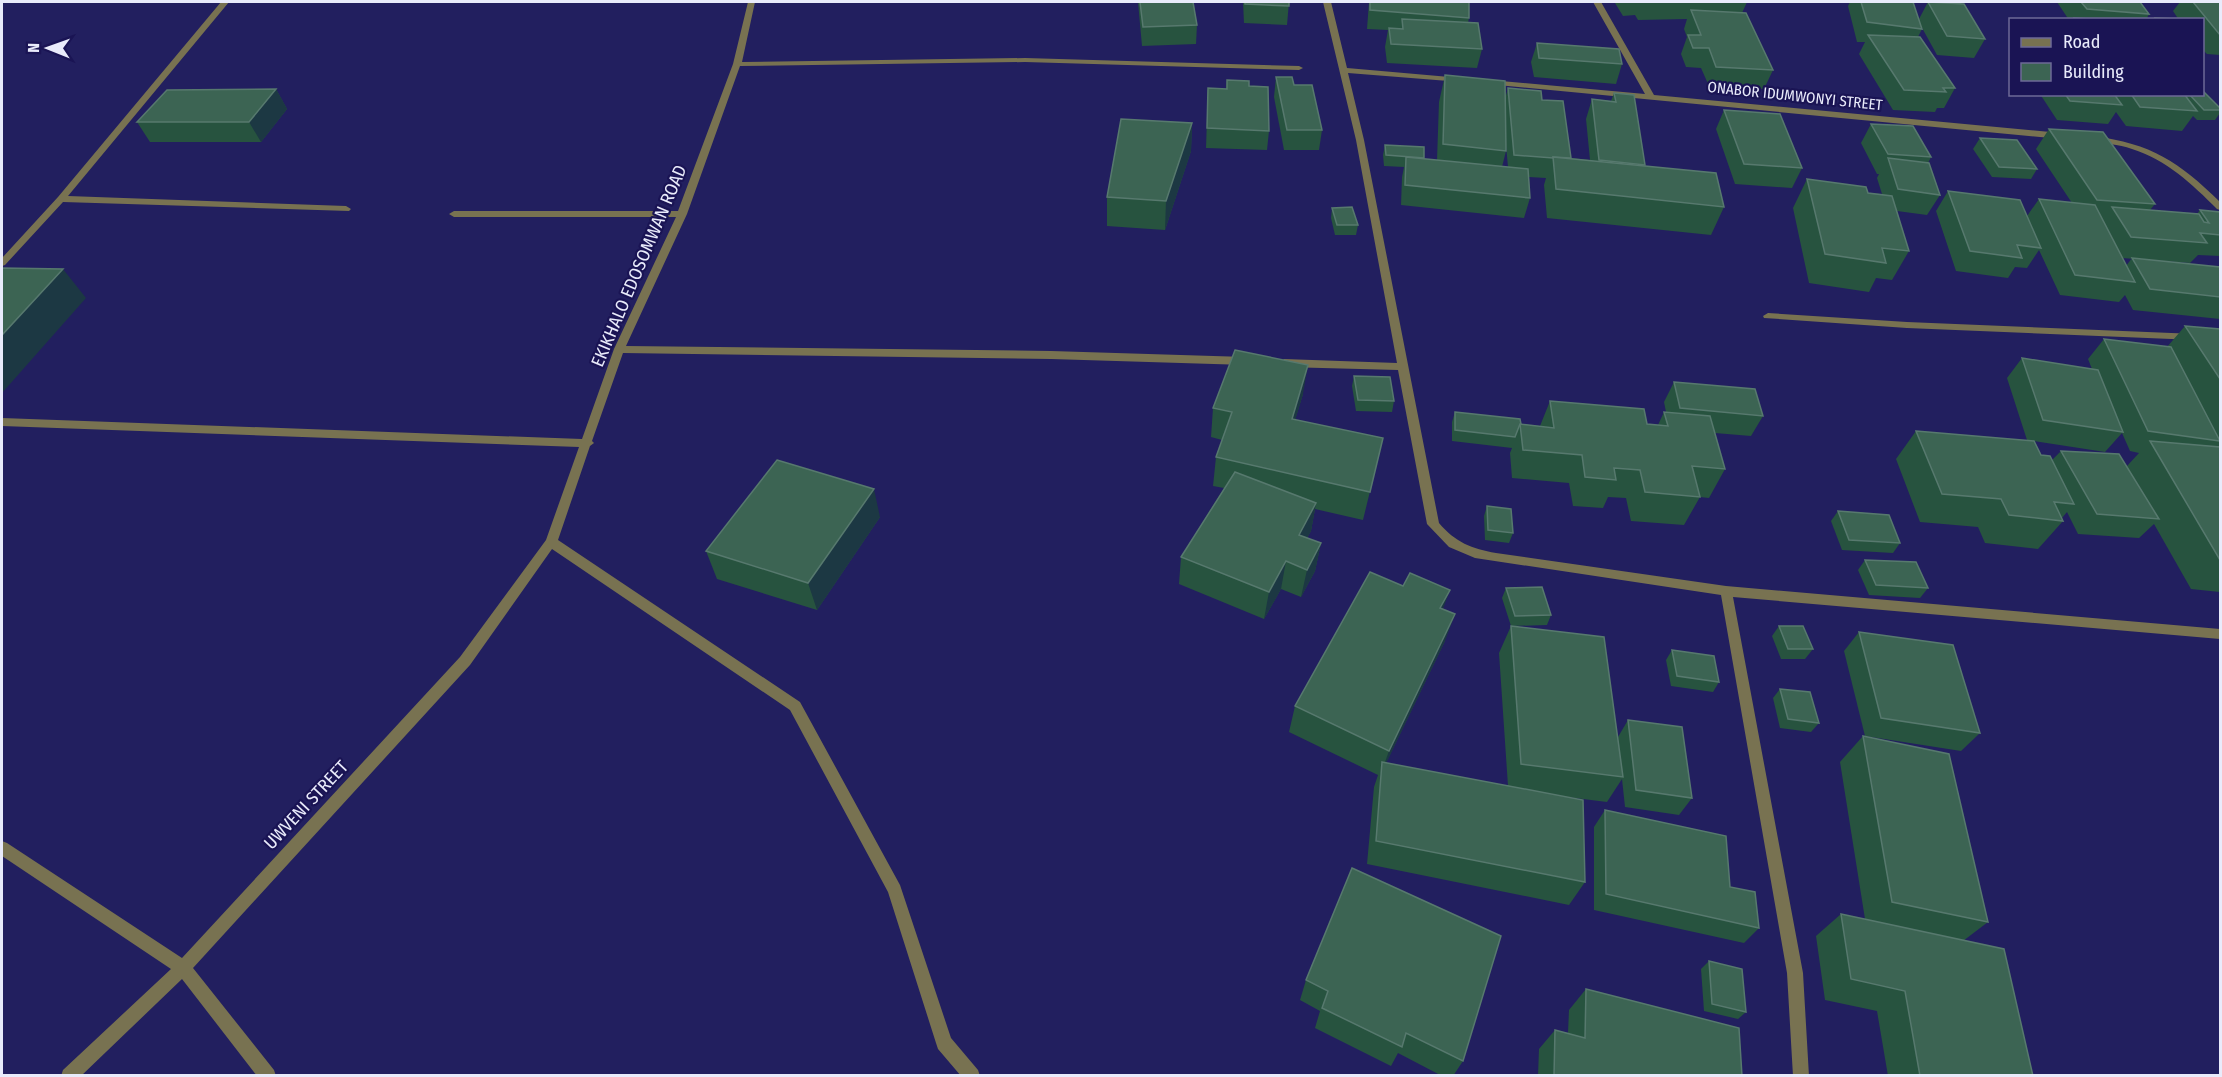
<svg xmlns="http://www.w3.org/2000/svg" width="2222" height="1077" viewBox="0 0 2222 1077" font-family="'Fira Sans Condensed',sans-serif">
	<style>
		.lines { fill: none; stroke-linecap: round; stroke-linejoin: round }
		.minor { fill: #787251; fill-rule: evenodd }
		.wall { fill: #27533f; fill-rule: evenodd }
		.shaded-wall { fill: #1c3843 }
		.building { fill: #3c6453; stroke: #57796e; stroke-width: 1.5 }
		.labels { text-anchor: middle; stroke-width: 4.5; stroke-linejoin: round; paint-order: stroke }
		.far-street-label { font-size: 15px; fill: #e9ebfb; stroke: #1a1454 }
		.street-label { font-size: 18px; fill: #e9ebfb; stroke: #1a1454 }
	</style>
	<rect width="100%" height="100%" fill="#221f5f"/>
	<g class="lines">
		<!-- minor -->
		<g class="minor">
			<path d="M221 2H229L68 196 346 206 351 209 349 211 63 202 5 265 2 266V258L58 197Z"/>
			<path d="M748 2H755L742 62 1025 58 1299 66 1303 68 1299 70 1025 62 740 66 687 214 626 346 1051 351 1246 357 1251 361 1246 365 1051 359 623 353 592 441 594 443 590 446 558 540 800 702 900 885 951 1038 978 1070 980 1076H961L938 1049 936 1043 888 892 790 710 552 549 470 665 193 968 274 1070 276 1076H257L182 979 81 1076H61L63 1070 171 969 2 856V841L7 843 182 958 460 657 546 540 579 447 2 426V418L582 439 614 349 676 217H454L449 214 454 211H678L733 64Z"/>
			<path d="M1323 2H1331L1347 68 1461 78 1465 80 1461 82 1348 73 1364 140 1439 523C1455 542 1472 549 1496 553L1726 586 2220 629V639L1733 597 1803 973 1809 1076H1793L1787 973 1721 595 1475 558 1449 547 1427 524 1398 370 1284 367 1279 363 1284 359 1397 363 1356 140Z"/>
			<path d="M1593 2H1601L1654 95 2061 133 2065 136 2061 139 1487 84V80H1490L1645 94Z"/>
			<path d="M2093 136C2152 144 2178 161 2220 202V210L2217 209C2192 184 2167 160 2132 149 2118 144 2104 144 2090 141L2089 139Z"/>
			<path d="M1768 313 1907 322 2220 335V341L1907 328 1764 318 1763 316Z"/>
		</g>
	</g>
	<!-- wall -->
	<g class="wall">
		<path d="M1138 2H1193L1197 25 1196 44 1142 46Z"/>
		<path d="M1243 2H1289L1287 25 1244 23Z"/>
		<path d="M1369 2H1469V18L1468 23 1482 49 1477 68 1387 63 1385 47 1388 30 1367 29Z"/>
		<path d="M1616 2H1747L1742 13 1773 70 1764 89 1709 86 1701 68 1686 67 1681 54 1687 37 1684 29 1687 19 1638 20 1635 15 1623 16 1615 3Z"/>
		<path d="M1850 2H1913L1919 19 1928 2 1985 39 1974 58 1937 55 1921 26 1922 29 1918 37 1955 88 1944 108H1937L1935 112 1893 110 1859 54 1865 42H1857L1848 6Z"/>
		<path d="M2057 2H2140L2149 14 2146 20H2069Z"/>
		<path d="M2180 2H2220V55L2207 54 2202 49V20H2179L2173 11Z"/>
		<path d="M1537 43 1622 64 1616 84 1534 77 1531 62Z"/>
		<path d="M1445 75 1505 99 1508 88 1542 100 1571 158 1590 160 1586 119 1592 99 1611 101 1614 93 1645 165V166L1724 207 1711 235 1547 218 1544 185 1546 178 1529 177 1530 198 1524 218 1401 205 1402 177 1404 167 1384 166 1383 155 1385 145 1424 147V159L1437 160 1439 102ZM1506 145 1508 167H1502L1506 151Z"/>
		<path d="M1276 77 1294 85 1322 130 1319 150H1284L1274 97Z"/>
		<path d="M1227 80 1249 86 1269 131 1267 150 1206 148 1208 88 1226 89Z"/>
		<path d="M276 89 287 109 261 142H150L137 122Z"/>
		<path d="M2040 94H2202L2220 108V113L2215 120H2197L2193 116 2182 131 2126 126 2116 112 2108 124 2057 120Z"/>
		<path d="M1724 110 1802 168 1792 188 1735 184 1716 129Z"/>
		<path d="M1192 123 1191 151 1165 230 1107 226V197Z"/>
		<path d="M1871 124 1931 157 1928 163 1940 195 1927 215 1897 211 1909 251 1892 280 1876 278 1869 292 1809 283 1793 208 1807 179 1868 193 1882 194 1877 178 1879 174H1877L1861 143Z"/>
		<path d="M2049 129 2155 204 2150 210 2197 214 2200 210 2220 212V256L2198 255 2190 263 2122 258 2126 266 2132 258 2220 267V319L2133 310 2125 295 2119 302 2060 295 2039 250 2027 268 2015 267 2008 278 1956 271 1936 211 1948 191 2027 216 2039 199 2072 203 2036 149Z"/>
		<path d="M1980 138 2037 169 2031 179 1992 177 1973 149Z"/>
		<path d="M1332 208 1358 225 1356 235H1335L1331 218Z"/>
		<path d="M2185 326 2220 329V592L2191 589 2154 524 2139 538 2078 534 2067 512 2062 518 2063 521 2038 549 1985 543 1978 527 1920 522 1896 459 1916 431 2041 455 2052 460 2061 451 2127 466 2139 453 2130 451 2122 433 2105 452 2027 440 2007 378 2022 358 2092 369 2088 359 2104 339 2167 347Z"/>
		<path d="M1354 376 1394 401 1392 412 1356 411 1352 386Z"/>
		<path d="M1674 382 1763 416 1751 436 1715 433 1725 469 1709 498 1700 497 1684 525 1631 521 1626 498 1608 497 1603 508 1573 506 1569 483 1512 478 1510 453 1512 448 1452 441V422L1455 412 1521 424 1540 426 1550 401 1647 424 1658 425 1664 412H1666L1664 402Z"/>
		<path d="M1303 394 1295 420 1383 438 1363 520 1315 509 1311 531 1307 538 1321 543 1315 571 1301 597 1281 589 1264 619 1179 584 1181 557 1224 488 1213 486 1216 457 1222 440 1211 437 1213 408Z"/>
		<path d="M1487 506 1513 533 1509 543 1485 540 1484 516Z"/>
		<path d="M1838 511 1900 543 1893 553 1842 550 1831 521Z"/>
		<path d="M880 517 817 610 717 579 706 551Z"/>
		<path d="M1865 560 1928 588 1920 598 1869 595 1858 570Z"/>
		<path d="M1506 588 1551 615 1547 625 1511 626 1618 737 1628 720 1692 798 1679 815 1625 807 1622 779 1607 802 1559 796 1585 882 1569 905 1367 864 1374 787 1378 775 1289 732 1295 706 1443 609 1445 641 1386 763 1508 786 1499 653 1511 626 1502 598Z"/>
		<path d="M1779 626 1813 649 1805 659H1781L1772 636Z"/>
		<path d="M1859 632 1980 733 1961 751 1865 736 1844 651Z"/>
		<path d="M1672 650 1719 682 1713 692 1671 686 1666 660Z"/>
		<path d="M1780 689 1819 723 1811 732 1780 728 1773 698Z"/>
		<path d="M1863 736 1988 922 1963 941 2033 1076H1888L1877 1011 1825 1000 1816 936 1841 914 1865 919 1840 762Z"/>
		<path d="M1605 810 1730 887 1759 928 1744 943 1594 910V827Z"/>
		<path d="M1352 868 1463 1061 1453 1076H1442L1398 1053 1391 1066 1315 1028 1320 1011 1300 1000 1306 980Z"/>
		<path d="M1709 961 1746 1012 1738 1019 1704 1011 1701 969Z"/>
		<path d="M1586 989 1742 1076H1538L1539 1049 1555 1030 1568 1033 1569 1010Z"/>
	</g>
	<!-- shaded-wall -->
	<g class="shaded-wall">
		<path d="M276 89 287 109 261 142 249 122Z"/>
		<path d="M1192 123 1191 151 1165 230 1166 201Z"/>
		<path d="M63 269 86 298 2 393V335Z"/>
		<path d="M1308 365 1303 394 1287 447 1292 419Z"/>
		<path d="M874 489 880 517 817 610 808 583Z"/>
		<path d="M1316 503 1311 531 1293 563 1299 535Z"/>
		<path d="M1321 543 1315 571 1301 597 1307 570Z"/>
		<path d="M1286 561 1281 589 1264 619 1269 592Z"/>
		<path d="M1450 590 1440 617V608Z"/>
		<path d="M1455 614 1445 641 1380 776 1389 751Z"/>
	</g>
	<!-- building -->
	<g class="building">
		<path d="M1140 2H1193L1197 25 1143 27Z"/>
		<path d="M1245 2H1289V6L1245 4Z"/>
		<path d="M1370 2H1469V18L1370 10Z"/>
		<path d="M1861 2H1913L1922 29 1867 22Z"/>
		<path d="M1928 2 1964 4 1985 39 1947 36Z"/>
		<path d="M2081 2H2140L2149 14 2087 9Z"/>
		<path d="M2193 2H2220V35Z"/>
		<path d="M1691 10 1746 13 1773 70 1716 67 1709 48H1693L1688 35H1701Z"/>
		<path d="M2074 18 2104 20H2075Z"/>
		<path d="M2155 18 2176 19V20H2156Z"/>
		<path d="M1402 19 1478 23 1482 49 1391 44 1389 28 1403 29Z"/>
		<path d="M1868 35 1920 37 1955 88H1943L1946 92 1904 90Z"/>
		<path d="M1537 43 1619 49 1622 64 1539 58Z"/>
		<path d="M1445 75 1505 81 1506 151 1443 144Z"/>
		<path d="M1276 77H1292L1294 85H1312L1322 130H1287Z"/>
		<path d="M1227 80 1249 81V86L1268 87 1269 131 1207 128 1208 88 1227 89Z"/>
		<path d="M1508 88 1541 91 1542 100 1563 101 1571 158 1553 157V158L1514 155Z"/>
		<path d="M276 89 249 122H137L167 90Z"/>
		<path d="M2202 90 2220 108V110H2204L2189 94H2202Z"/>
		<path d="M1614 93 1634 95 1645 165 1599 160 1592 99 1616 102Z"/>
		<path d="M2065 94H2114L2122 105 2070 101Z"/>
		<path d="M2131 94H2184L2197 111 2140 107Z"/>
		<path d="M1724 110 1780 114 1802 168 1744 164Z"/>
		<path d="M1121 119 1192 123 1166 201 1107 197Z"/>
		<path d="M1871 124 1913 126 1931 157 1888 154Z"/>
		<path d="M2049 129 2103 132 2155 204 2097 200Z"/>
		<path d="M1980 138 2017 140 2037 169 1999 167Z"/>
		<path d="M1385 145 1424 147V158L1386 155Z"/>
		<path d="M1406 157 1528 169 1530 198 1405 185Z"/>
		<path d="M1553 157 1716 173 1724 207 1556 189Z"/>
		<path d="M1888 158 1929 163 1940 195 1898 189Z"/>
		<path d="M1807 179 1866 187 1868 193 1892 196 1909 251 1882 248 1886 263 1825 254Z"/>
		<path d="M1948 191 2020 200 2041 248 2017 245 2022 258 1970 251Z"/>
		<path d="M2039 199 2095 205 2135 282 2075 275Z"/>
		<path d="M1352 207 1358 225H1337L1332 208Z"/>
		<path d="M2112 207 2199 214 2204 222 2209 223 2200 210 2220 212V235L2200 233 2207 243 2131 237Z"/>
		<path d="M2132 258 2220 267V297L2150 289Z"/>
		<path d="M2 268 63 269 2 335Z"/>
		<path d="M2185 326 2220 329V379Z"/>
		<path d="M2104 339 2171 347 2220 441 2148 431Z"/>
		<path d="M1235 350 1308 365 1292 419 1383 438 1370 492 1216 457 1232 412 1213 408Z"/>
		<path d="M2022 358 2098 370 2123 432 2043 420Z"/>
		<path d="M1354 376 1390 377 1394 401 1358 400Z"/>
		<path d="M1674 382 1755 389 1763 416 1680 408Z"/>
		<path d="M1550 401 1644 409 1647 424 1668 426 1664 412 1710 416 1725 469 1692 466 1700 497 1645 492 1640 470 1614 468 1616 480 1585 477 1582 455 1523 450 1520 424 1554 428Z"/>
		<path d="M1455 412 1520 419 1521 424H1520L1515 437 1455 430Z"/>
		<path d="M1916 431 2034 441 2041 455 2050 456 2074 504 2054 502 2063 521 2009 515 2001 499 1942 494Z"/>
		<path d="M2150 441 2220 447V560Z"/>
		<path d="M2061 451 2119 454 2159 519 2097 514Z"/>
		<path d="M777 460 874 489 808 583 706 551Z"/>
		<path d="M1235 472 1316 503 1299 535 1321 543 1307 570 1286 561 1269 592 1181 557Z"/>
		<path d="M1487 506 1511 509 1513 533 1488 530Z"/>
		<path d="M1838 511 1889 515 1900 543 1849 540Z"/>
		<path d="M1865 560 1916 562 1928 588 1876 585Z"/>
		<path d="M1370 572 1403 586 1410 573 1450 590 1440 608 1455 614 1389 751 1295 706Z"/>
		<path d="M1542 587 1551 615 1515 616 1506 588Z"/>
		<path d="M1511 626 1604 637 1623 777 1521 764Z"/>
		<path d="M1779 626H1803L1813 649H1788Z"/>
		<path d="M1859 632 1953 645 1980 733 1881 718Z"/>
		<path d="M1672 650 1714 656 1719 682 1677 676Z"/>
		<path d="M1780 689 1810 692 1819 723 1788 719Z"/>
		<path d="M1628 720 1682 727 1692 798 1636 790Z"/>
		<path d="M1863 736 1949 754 1988 922 1892 902Z"/>
		<path d="M1382 762 1583 800 1585 882 1376 841Z"/>
		<path d="M1605 810 1726 836 1730 887 1755 892 1759 928 1606 894Z"/>
		<path d="M1352 868 1501 936 1463 1061 1406 1033 1402 1047 1322 1008 1328 991 1306 980Z"/>
		<path d="M1841 914 2004 949 2033 1076H1920L1905 991 1851 979Z"/>
		<path d="M1709 961 1742 969 1746 1012 1712 1004Z"/>
		<path d="M1586 989 1739 1028 1742 1076H1554L1555 1030 1585 1038Z"/>
	</g>
	<g class="labels">
		<!-- far-street labels -->
		<g class="far-street-label">
			<text transform="translate(1795 96) rotate(6)" y="5">ONABOR IDUMWONYI STREET</text>
		</g>
		<!-- street labels -->
		<g class="street-label">
			<text transform="translate(639 266) rotate(-67)" y="6">EKIKHALO EDOSOMWAN ROAD</text>
			<text transform="translate(306 805) rotate(-47)" y="6">UWVENI STREET</text>
		</g>
	</g>
	<!-- border -->
	<rect width="2222" height="1077" fill="none" stroke="#e9ebfb" stroke-width="6"/>
	<!-- legend -->
	<rect x="2009" y="18" width="195" height="78" fill="#1a1454" stroke="#6d6a97" stroke-width="1.5"/>
	<rect x="2021" y="38" width="30" height="9" fill="#787251" stroke="#6d6a97" stroke-width="1.5"/>
	<text x="2063" y="48" font-size="18" fill="#e9ebfb">Road</text>
	<rect x="2021" y="63" width="30" height="18" fill="#3c6453" stroke="#6d6a97" stroke-width="1.5"/>
	<text x="2063" y="78" font-size="18" fill="#e9ebfb">Building</text>
	<!-- north arrow -->
	<g transform="translate(48 48) rotate(271)" stroke="#1a1454" stroke-width="4.5" paint-order="stroke">
	<path d="M0-4.5L10 22L0 15L-10 22Z" fill="#e9ebfb"/>
	<text y="-9" font-size="16" font-weight="bold" text-anchor="middle" fill="#e9ebfb">N</text>
	</g>
</svg>
